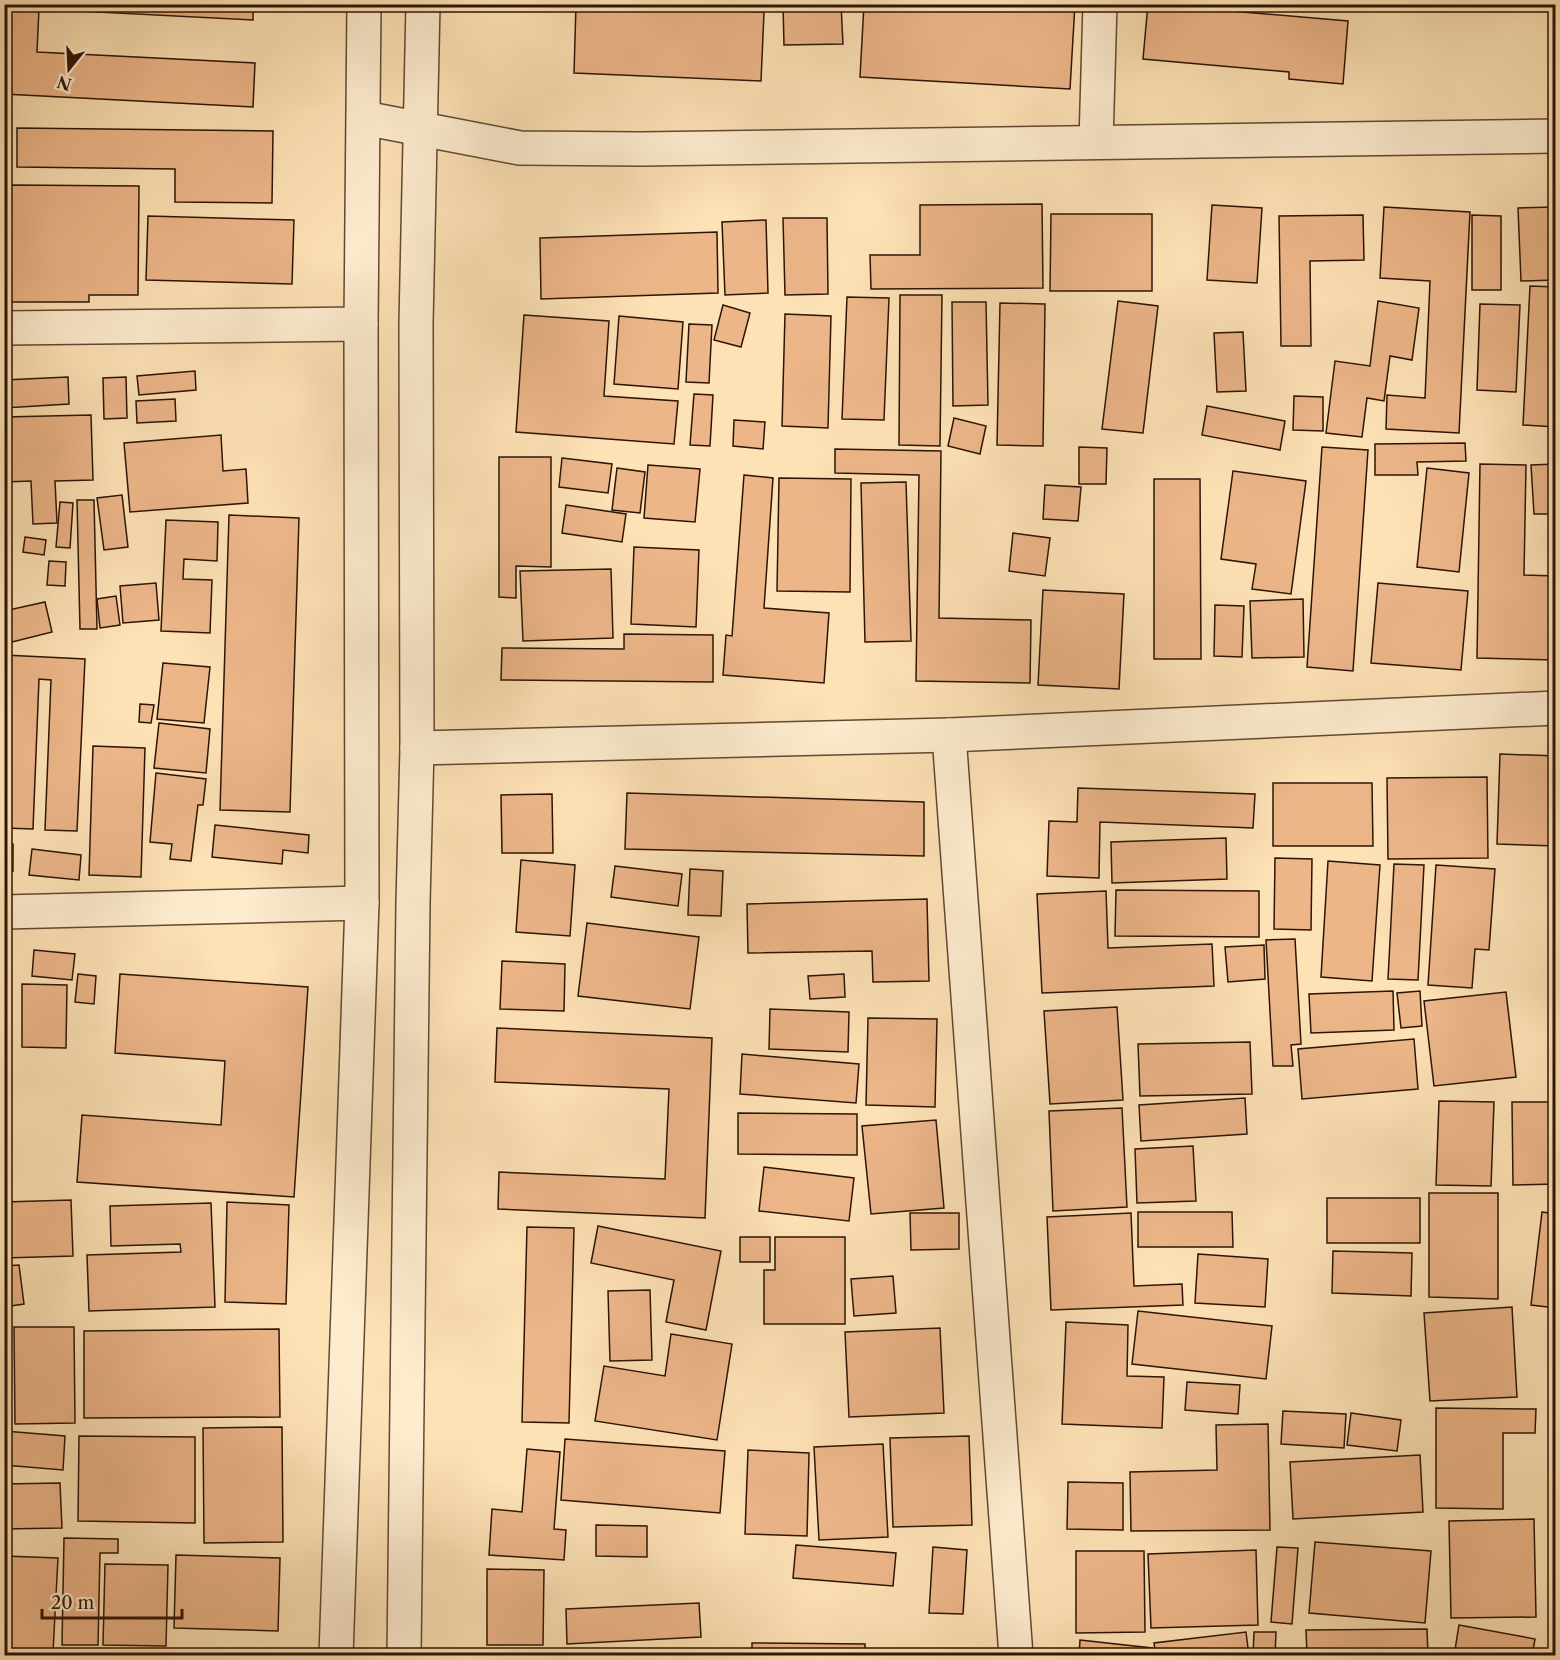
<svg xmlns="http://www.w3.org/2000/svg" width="1560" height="1660" viewBox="0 0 1560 1660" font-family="'Libre Caslon Text',serif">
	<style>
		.building { fill: #ecb689; stroke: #2d1405; stroke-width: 1.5 }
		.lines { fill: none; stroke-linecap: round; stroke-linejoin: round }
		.minor-casing { stroke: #614831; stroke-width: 36 }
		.minor { stroke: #feeccf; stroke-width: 33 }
	</style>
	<rect width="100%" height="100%" fill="#fde2b5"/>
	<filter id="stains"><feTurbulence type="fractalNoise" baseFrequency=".00333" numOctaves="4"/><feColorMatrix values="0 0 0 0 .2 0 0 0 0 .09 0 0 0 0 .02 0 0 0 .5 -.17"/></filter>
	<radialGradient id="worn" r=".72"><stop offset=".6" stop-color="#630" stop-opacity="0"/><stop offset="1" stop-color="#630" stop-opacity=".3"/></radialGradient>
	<!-- building -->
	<g class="building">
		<path d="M4 4H253V20L39 9 37 52 255 63 253 107 4 94Z"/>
		<path d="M576 4 764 12 761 81 574 73Z"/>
		<path d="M783 4H841L843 44 784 45Z"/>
		<path d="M864 4H1075L1070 89 860 77Z"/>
		<path d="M1148 4H1219V10L1348 21 1343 84 1289 79V72L1143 59Z"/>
		<path d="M17 128 273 131 272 203 175 202V169L17 167Z"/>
		<path d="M11 185 139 186 138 295H89V302H11Z"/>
		<path d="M1042 204 1043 288 871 289 870 255H920V205Z"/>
		<path d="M1212 205 1262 208 1257 283 1207 280Z"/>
		<path d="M1384 207 1470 212 1459 433 1386 429 1387 395 1425 398 1430 281 1380 278Z"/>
		<path d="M1556 207V280L1521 281 1518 208Z"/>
		<path d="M1051 214H1152V291H1050Z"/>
		<path d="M1363 215 1364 260 1310 261 1311 346H1281L1279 216Z"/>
		<path d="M1472 215 1501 216V290H1472Z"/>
		<path d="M148 216 294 220 292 284 146 280Z"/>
		<path d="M783 218H827L828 294 785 295Z"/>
		<path d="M766 220 768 293 725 295 722 222Z"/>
		<path d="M717 232 718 293 541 299 540 238Z"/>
		<path d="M1530 286 1556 287V427L1523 425Z"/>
		<path d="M900 295H942L940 446 899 445Z"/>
		<path d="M847 297 889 298 884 420 842 419Z"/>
		<path d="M1118 301 1158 306 1143 433 1102 429Z"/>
		<path d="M1378 301 1419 308 1412 360 1390 356 1384 401 1367 398 1362 437 1326 433 1335 361 1370 366Z"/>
		<path d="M952 302H986L988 405 953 406Z"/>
		<path d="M1000 303 1045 304 1043 446 997 445Z"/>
		<path d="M1480 304 1520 305 1516 392 1477 390Z"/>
		<path d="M723 305 750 313 741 347 714 340Z"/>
		<path d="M785 314 831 316 828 428 782 426Z"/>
		<path d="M524 315 609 321 604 396 678 401 674 444 516 432Z"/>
		<path d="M619 316 683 322 678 389 614 384Z"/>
		<path d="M689 324 712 325 709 383 686 382Z"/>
		<path d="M1243 332 1246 391 1217 392 1214 333Z"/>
		<path d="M195 371 196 390 139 395 137 376Z"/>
		<path d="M68 377 69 404 4 408V380Z"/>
		<path d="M126 377 127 418 104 419 103 378Z"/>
		<path d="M694 394 713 395 710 446 690 445Z"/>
		<path d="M1294 396 1323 397V431L1293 430Z"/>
		<path d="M175 399 176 421 137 423 136 401Z"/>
		<path d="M1207 406 1285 421 1280 450 1202 435Z"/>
		<path d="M91 415 93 480 55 481 57 523 33 524 31 481 4 482V417Z"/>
		<path d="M954 418 986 426 980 454 948 446Z"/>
		<path d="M734 420 765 422 763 449 733 446Z"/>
		<path d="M221 435 223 471 246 469 248 503 130 512 124 443Z"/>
		<path d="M1465 443 1466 461 1417 462 1418 475H1375V444Z"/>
		<path d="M1079 447 1107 448 1106 484H1079Z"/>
		<path d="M1322 447 1368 450 1353 671 1307 667Z"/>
		<path d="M835 449 941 451 939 618 1031 620 1030 683 916 681 919 475 835 473Z"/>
		<path d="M499 457H551V567L516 566V598L499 597Z"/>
		<path d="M562 458 612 464 608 493 559 487Z"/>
		<path d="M1480 464 1526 465 1524 575 1556 576V660L1477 658Z"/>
		<path d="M1556 464V514H1534L1531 465Z"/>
		<path d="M648 465 700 469 695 522 644 518Z"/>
		<path d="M617 468 645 472 640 513 612 510Z"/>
		<path d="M1427 468 1469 473 1459 572 1417 567Z"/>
		<path d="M1233 471 1306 481 1291 594 1252 589 1256 564 1221 559Z"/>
		<path d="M744 475 773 478 764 608 829 613 824 683 723 675 726 635 732 636Z"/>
		<path d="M779 478 851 479 850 592 777 591Z"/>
		<path d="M1154 479H1200L1201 659H1154Z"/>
		<path d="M906 482 911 641 865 642 861 483Z"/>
		<path d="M1045 485 1081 487 1078 521 1043 519Z"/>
		<path d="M122 495 128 547 104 550 97 498Z"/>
		<path d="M77 500H94L97 629H80Z"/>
		<path d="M60 502 73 503 70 548 56 547Z"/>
		<path d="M566 505 626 514 622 542 562 533Z"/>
		<path d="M229 515 299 518 290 812 220 810Z"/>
		<path d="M166 520 218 522 217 561 184 559 183 579 212 580 210 633 161 631Z"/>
		<path d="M1013 533 1050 538 1045 576 1009 571Z"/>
		<path d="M25 537 46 540 44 555 23 552Z"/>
		<path d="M634 547 699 550 696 627 631 624Z"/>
		<path d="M49 561 66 562 65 586 47 585Z"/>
		<path d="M611 569 613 638 523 641 520 571Z"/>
		<path d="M156 583 159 620 123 623 120 586Z"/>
		<path d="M1378 583 1468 591 1461 670 1371 663Z"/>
		<path d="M1043 590 1124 594 1119 689 1038 685Z"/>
		<path d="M116 596 120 625 100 628 97 599Z"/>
		<path d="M1303 599 1304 657 1252 658 1250 601Z"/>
		<path d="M45 602 52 632 4 644V611Z"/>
		<path d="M1215 605 1244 606 1242 657 1214 656Z"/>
		<path d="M624 634 713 635V682L501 680 502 648 624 649Z"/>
		<path d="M4 655 85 659 77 831 45 830 51 680 39 679 33 829 4 828Z"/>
		<path d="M163 663 210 667 204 723 157 719Z"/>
		<path d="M140 704 154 705 151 723 139 722Z"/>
		<path d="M159 723 210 729 206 773 154 768Z"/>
		<path d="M93 746 145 748 141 877 89 875Z"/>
		<path d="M1500 754 1556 756V846L1497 844Z"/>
		<path d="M156 773 206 779 203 805H198L191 861 170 859 172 844 150 842Z"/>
		<path d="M1487 777 1488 858 1388 859 1387 778Z"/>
		<path d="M1273 783H1372L1373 846H1273Z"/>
		<path d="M1078 788 1255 794 1253 828 1100 822 1099 878 1047 876 1049 821 1077 822Z"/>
		<path d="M627 793 924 802V856L625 849Z"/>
		<path d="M552 794 553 853H502L501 795Z"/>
		<path d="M215 825 309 835 308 853 283 850 282 864 212 857Z"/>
		<path d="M1226 838 1227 879 1112 883 1111 842Z"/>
		<rect x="4" y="844" width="9" height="27"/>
		<path d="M32 849 81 855 79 880 29 875Z"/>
		<path d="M1275 858 1312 859 1311 930 1274 929Z"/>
		<path d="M521 860 575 865 570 936 516 932Z"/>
		<path d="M1328 861 1380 865 1372 981 1321 977Z"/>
		<path d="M1394 864 1424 865 1418 980 1388 979Z"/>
		<path d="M1436 865 1495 869 1489 950 1475 949 1472 988 1428 985Z"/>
		<path d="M615 866 682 874 678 906 611 897Z"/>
		<path d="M690 869 723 871 721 916 688 915Z"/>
		<path d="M1116 890 1259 891V937L1115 936Z"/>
		<path d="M1106 891 1108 948 1212 944 1214 986 1042 993 1037 894Z"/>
		<path d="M927 899 929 981 873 982 872 951 748 953 747 904Z"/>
		<path d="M587 923 699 937 690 1009 578 996Z"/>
		<path d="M1295 939 1301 1044 1291 1045 1293 1066H1273L1266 940Z"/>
		<path d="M1264 945 1265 979 1228 982 1225 947Z"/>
		<path d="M34 950 75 954 72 980 32 976Z"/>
		<path d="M502 961 565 964 564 1011 500 1009Z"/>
		<path d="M78 974 96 976 94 1004 75 1002Z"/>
		<path d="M120 974 308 987 294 1197 77 1182 82 1115 221 1125 225 1061 115 1053Z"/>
		<path d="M844 974 845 997 810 999 808 976Z"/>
		<path d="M22 984 67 985 66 1048 22 1047Z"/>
		<path d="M1393 991 1394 1030 1311 1033 1309 994Z"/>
		<path d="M1420 991 1422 1026 1401 1028 1397 993Z"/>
		<path d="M1506 992 1516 1077 1434 1086 1424 1001Z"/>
		<path d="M1117 1007 1123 1100 1050 1104 1044 1011Z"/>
		<path d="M770 1009 849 1012 848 1052 769 1049Z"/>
		<path d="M868 1018 937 1019 935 1107 866 1105Z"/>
		<path d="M497 1028 712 1038 705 1218 498 1209 499 1172 665 1179 669 1089 495 1082Z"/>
		<path d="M1414 1039 1418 1089 1302 1099 1298 1049Z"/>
		<path d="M1250 1042 1252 1094 1140 1096 1138 1044Z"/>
		<path d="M742 1054 859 1064 856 1103 740 1094Z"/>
		<path d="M1245 1098 1247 1134 1141 1141 1139 1105Z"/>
		<path d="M1439 1101 1494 1102 1491 1186 1436 1185Z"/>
		<path d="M1512 1102H1556V1184L1513 1185Z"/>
		<path d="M1122 1108 1127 1207 1053 1211 1049 1111Z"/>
		<path d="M738 1113 857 1114V1155L738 1154Z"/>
		<path d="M936 1120 944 1208 871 1214 862 1126Z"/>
		<path d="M1193 1146 1196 1201 1137 1203 1135 1149Z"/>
		<path d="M764 1167 854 1178 849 1221 759 1211Z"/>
		<path d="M1429 1193H1498V1299L1429 1297Z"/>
		<rect x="1327" y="1198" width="93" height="45"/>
		<path d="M71 1200 73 1256 4 1258V1202Z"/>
		<path d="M227 1202 289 1205 286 1304 225 1302Z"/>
		<path d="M211 1203 215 1307 89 1311 87 1255 181 1252 180 1244 111 1246 110 1206Z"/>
		<path d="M1138 1212H1232L1233 1247H1138Z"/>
		<path d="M1542 1212 1556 1214V1308L1531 1305Z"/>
		<path d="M910 1213H959V1249L911 1250Z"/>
		<path d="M1131 1213 1134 1286 1182 1284 1183 1305 1051 1310 1047 1217Z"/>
		<path d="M598 1226 721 1251 706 1330 666 1322 674 1280 591 1263Z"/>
		<path d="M527 1227 574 1228 569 1423 522 1422Z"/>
		<rect x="740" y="1237" width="30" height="25"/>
		<path d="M775 1237H845V1324H764V1270H775Z"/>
		<path d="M1333 1251 1412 1253 1411 1296 1332 1293Z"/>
		<path d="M1198 1254 1268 1259 1265 1307 1195 1303Z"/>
		<path d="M19 1265 24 1304 4 1307V1266Z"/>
		<path d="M893 1276 896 1313 854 1316 851 1279Z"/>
		<path d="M650 1290 652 1360 610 1361 608 1291Z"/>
		<path d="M1512 1307 1517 1397 1430 1401 1424 1313Z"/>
		<path d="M1138 1311 1272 1326 1266 1379 1132 1364Z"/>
		<path d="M4 1320H9L7 1354 4 1353Z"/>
		<path d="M1066 1322 1128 1325 1127 1376 1164 1377 1162 1428 1062 1424Z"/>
		<path d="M14 1327H74L75 1423 15 1424Z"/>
		<path d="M940 1328 944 1413 849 1417 845 1332Z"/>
		<path d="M279 1329 280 1417 84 1418V1331Z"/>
		<path d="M671 1334 732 1344 717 1440 595 1421 604 1366 665 1376Z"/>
		<path d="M1187 1382 1240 1385 1238 1414 1185 1410Z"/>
		<path d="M1436 1408 1536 1409 1535 1433H1503V1509L1436 1508Z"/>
		<path d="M1283 1411 1346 1414 1344 1448 1281 1444Z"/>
		<path d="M1351 1413 1401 1420 1397 1451 1347 1445Z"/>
		<path d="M1268 1424 1270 1530 1131 1531 1130 1472 1217 1470 1216 1425Z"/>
		<path d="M282 1427 283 1542 204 1543 203 1428Z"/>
		<path d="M4 1431 65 1436 63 1470 4 1465Z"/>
		<path d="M79 1436 195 1437V1523L78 1521Z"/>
		<path d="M969 1436 972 1525 893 1527 890 1438Z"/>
		<path d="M565 1439 725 1451 720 1513 561 1500Z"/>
		<path d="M883 1444 888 1537 819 1540 814 1447Z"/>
		<path d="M527 1449 560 1452 554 1529 566 1530 564 1560 489 1555 492 1509 522 1512Z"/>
		<path d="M748 1450 809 1453 807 1536 745 1534Z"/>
		<path d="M1420 1455 1423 1512 1293 1519 1290 1462Z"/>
		<path d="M1068 1482 1123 1483V1530L1067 1529Z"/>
		<path d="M60 1483 62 1528 4 1529V1484Z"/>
		<path d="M1534 1519 1536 1617 1451 1618 1449 1521Z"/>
		<path d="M596 1525 647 1526V1557L596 1556Z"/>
		<path d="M64 1538 118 1539V1553H100L98 1645H62Z"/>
		<path d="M1315 1542 1431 1551 1425 1623 1309 1613Z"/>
		<path d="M796 1545 896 1553 893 1586 793 1578Z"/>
		<path d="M933 1547 967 1550 963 1614 929 1613Z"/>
		<path d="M1277 1547 1298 1548 1292 1624 1271 1622Z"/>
		<path d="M1256 1550 1258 1625 1151 1628 1148 1554Z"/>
		<path d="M1076 1551H1144L1145 1632 1076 1633Z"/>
		<path d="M176 1555 280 1558 278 1631 174 1628Z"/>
		<path d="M4 1556 58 1558 53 1652 4 1649Z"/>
		<path d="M105 1564 168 1565 166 1646 103 1645Z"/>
		<path d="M487 1569 544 1570 543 1645H487Z"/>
		<path d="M699 1603 701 1637 567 1644 566 1609Z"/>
		<path d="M1459 1625 1535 1639 1532 1656H1454Z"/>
		<path d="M1427 1629 1428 1656H1307L1306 1630Z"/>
		<path d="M1246 1632 1249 1656H1156L1154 1643Z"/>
		<path d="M1254 1632H1276L1275 1656H1253Z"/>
		<path d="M1080 1640 1152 1648 1151 1656H1079Z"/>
		<path d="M752 1643 865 1644V1656H752Z"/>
		<rect x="598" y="1649" width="111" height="7"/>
		<path d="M89 1654 145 1655H226L89 1656Z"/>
	</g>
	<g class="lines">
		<defs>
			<g id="minor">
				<path d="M364 118 520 148 641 149 1556 136"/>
				<path d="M1096 142 1100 4"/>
				<path d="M4 328 361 324"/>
				<path d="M949 735 1016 1656"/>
				<path d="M417 748 949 735 1556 708"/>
				<path d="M4 912 362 903"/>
				<path d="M336 1656 362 903 361 324 364 4"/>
				<path d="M404 1656 413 903 417 748 416 324 423 4"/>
			</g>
		</defs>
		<!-- minor casing -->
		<use href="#minor" class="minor-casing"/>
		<!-- minor -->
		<use href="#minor" class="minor"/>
	</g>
	<!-- margin -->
	<rect width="1560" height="1660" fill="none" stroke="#fde2b5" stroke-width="24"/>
	<rect x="6" y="6" width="1548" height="1648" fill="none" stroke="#2d1405" stroke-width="3"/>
	<rect x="12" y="12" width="1536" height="1636" fill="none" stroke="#2d1405" stroke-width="1.5"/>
	<!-- north arrow -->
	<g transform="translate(69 69) rotate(198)" stroke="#feeccf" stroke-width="4.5" paint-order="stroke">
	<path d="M0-4.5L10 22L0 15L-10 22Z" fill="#2d1405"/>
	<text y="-9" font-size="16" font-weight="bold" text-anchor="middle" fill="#2d1405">N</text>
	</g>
	<!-- scale -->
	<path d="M42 1609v9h140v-9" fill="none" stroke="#2d1405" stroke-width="3"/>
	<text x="51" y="1609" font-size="18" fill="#2d1405" stroke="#feeccf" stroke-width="4.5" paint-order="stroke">20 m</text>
	<rect width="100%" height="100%" filter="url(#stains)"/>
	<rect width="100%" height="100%" fill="url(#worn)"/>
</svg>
